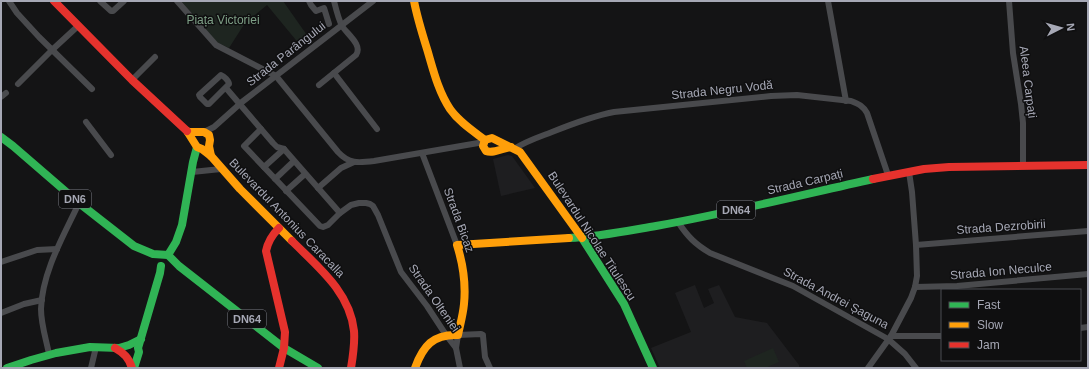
<svg xmlns="http://www.w3.org/2000/svg" width="1089" height="369" viewBox="0 0 1089 369" font-family="Arial,sans-serif">
	<style>
		.built { fill: #1e1e20 }
		.green { fill: #1e2520 }
		.lines { fill: none; stroke-linecap: round; stroke-linejoin: round }
		.street { stroke: #494a4d; stroke-width: 6 }
		.fast { stroke: #30b455; stroke-width: 8 }
		.slow { stroke: #ff9f0a; stroke-width: 8 }
		.jam { stroke: #e5322d; stroke-width: 8 }
		.labels { text-anchor: middle; stroke-width: 3; stroke-linejoin: round; paint-order: stroke }
		.shield { fill: #0f0f10; stroke: #797a84; stroke-width: 1 }
		.shield-label { font-size: 11px; font-weight: bold; fill: #a6a8b5 }
		.park-label { font-size: 12px; fill: #7e9f86; stroke: #0f0f10 }
		.street-label { font-size: 12px; fill: #a6a8b5; stroke: #0f0f10 }
	</style>
	<rect width="100%" height="100%" fill="#141415"/>
	<!-- built -->
	<g class="built">
		<path d="M508 155 512 156 535 188 501 196 493 159Z"/>
		<path d="M695 285 704 308 714 303 708 289 719 285 735 317 767 323 799 365V368H660L651 348 691 332 675 293Z"/>
	</g>
	<!-- green -->
	<g class="green">
		<path d="M181 1H283L309 38 300 45 267 5 245 23 229 48 218 43 214 39Z"/>
		<path d="M773 348 779 362 765 368H747L744 361Z"/>
	</g>
	<g class="lines">
		<!-- street -->
		<g class="street">
			<path d="M9 1 17 13 39 37 92 89"/>
			<path d="M100 1 111 11H113L124 1"/>
			<path d="M177 1 216 45 276 76 338 152C349 164 358 163 374 161L484 142"/>
			<path d="M309 1 311 5 316 11 324 8 329 24"/>
			<path d="M828 1 846 101"/>
			<path d="M1009 1 1013 53 1021 104 1023 123V166"/>
			<path d="M334 73 377 129"/>
			<path d="M221 75C224 76 229 81 229 84L209 104H207L200 97 199 95Z"/>
			<path d="M132 80 155 57"/>
			<path d="M18 84 52 50 78 26"/>
			<path d="M319 85 356 55C363 45 347 34 342 26 338 18 336 9 334 1"/>
			<path d="M226 88 273 143 277 147 284 149 340 213"/>
			<path d="M1 97 6 93"/>
			<path d="M86 122 111 155"/>
			<path d="M261 129 244 146 320 226 323 227 328 225 340 213 351 205 359 203H366L370 204 373 206 378 215 401 272 427 306 446 335 456 348"/>
			<path d="M204 132 214 127 242 102 373 1"/>
			<path d="M514 149C526 141 539 137 552 132 572 124 593 116 614 112L771 96 797 95 851 101C859 104 863 106 867 113L888 175"/>
			<path d="M422 153 457 245"/>
			<path d="M264 167 284 149"/>
			<path d="M192 172 221 169"/>
			<path d="M275 179 294 161"/>
			<path d="M318 188 341 168 354 162"/>
			<path d="M286 191 305 174"/>
			<path d="M678 222C688 237 695 244 710 253L793 286 888 339 905 354 916 368"/>
			<path d="M916 245 1088 231"/>
			<path d="M1 262 37 250 57 249"/>
			<path d="M915 287 957 286 1088 274"/>
			<path d="M1 313 24 304 42 300"/>
			<path d="M1080 328 1088 327"/>
			<path d="M891 336H942"/>
			<path d="M49 354C46 339 41 324 41 309 42 272 64 235 79 203"/>
			<path d="M91 368 96 347"/>
			<path d="M460 368 456 348 458 335 481 334 483 335V336L485 357 490 368"/>
			<path d="M868 368 891 336 911 298 915 287 917 276 916 245 912 192 909 172"/>
		</g>
		<!-- fast -->
		<g class="fast">
			<path d="M1 137 13 146 79 203 134 246 153 254 168 255 179 266 284 348 318 368"/>
			<path d="M569 238C598 237 627 231 656 226 729 213 801 195 873 179"/>
			<path d="M582 238 624 304 653 368"/>
			<path d="M168 255 176 242 182 225 193 162 197 147"/>
			<path d="M7 368 31 360 56 353 90 347 119 348 129 345 141 339"/>
			<path d="M134 368 139 352 138 348 160 273 161 266"/>
		</g>
		<!-- slow -->
		<g class="slow">
			<path d="M414 1C417 17 422 33 427 49 433 69 438 91 450 109 459 122 473 131 485 140"/>
			<path d="M187 131 197 147 202 149 211 156 240 189 292 241"/>
			<path d="M188 132H204L209 135 210 140 209 146 211 156"/>
			<path d="M511 147C503 148 493 154 486 151L483 146 485 140 492 138 520 152 582 238"/>
			<path d="M415 368C423 346 433 334 458 335 460 325 463 315 464 304 466 284 463 264 457 245L569 238"/>
		</g>
		<!-- jam -->
		<g class="jam">
			<path d="M54 1 132 80 187 131"/>
			<path d="M873 179 924 169 949 167 1088 165"/>
			<path d="M279 228C272 235 268 241 266 251L285 332 284 348 279 368"/>
			<path d="M292 241C318 267 350 292 354 331 355 343 353 356 351 368"/>
			<path d="M115 348C124 353 129 358 132 368"/>
		</g>
	</g>
	<g class="labels">
		<!-- shield labels -->
		<g class="shield">
			<rect x="59" y="190" width="32" height="18" rx="3"/>
			<rect x="717" y="201" width="38" height="18" rx="3"/>
			<rect x="228" y="310" width="38" height="18" rx="3"/>
		</g>
		<g class="shield-label">
			<text x="75" y="203">DN6</text>
			<text x="736" y="214">DN64</text>
			<text x="247" y="323">DN64</text>
		</g>
		<!-- park labels -->
		<g class="park-label">
			<text x="223" y="24">Piața Victoriei</text>
		</g>
		<!-- street labels -->
		<g class="street-label">
			<text transform="translate(286 54) rotate(-38)" y="4">Strada Parângului</text>
			<text transform="translate(1028 82) rotate(83)" y="4">Aleea Carpați</text>
			<text transform="translate(722 90) rotate(-6)" y="4">Strada Negru Vodă</text>
			<text transform="translate(805 182) rotate(-13)" y="4">Strada Carpați</text>
			<text transform="translate(287 218) rotate(46)" y="4">Bulevardul Antonius Caracalla</text>
			<text transform="translate(459 220) rotate(70)" y="4">Strada Bicaz</text>
			<text transform="translate(1001 227) rotate(-4)" y="4">Strada Dezrobirii</text>
			<text transform="translate(592 236) rotate(57)" y="4">Bulevardul Nicolae Titulescu</text>
			<text transform="translate(1001 271) rotate(-5)" y="4">Strada Ion Neculce</text>
			<text transform="translate(434 298) rotate(55)" y="4">Strada Olteniei</text>
			<text transform="translate(836 298) rotate(28)" y="4">Strada Andrei Șaguna</text>
		</g>
	</g>
	<!-- border -->
	<rect width="1089" height="369" fill="none" stroke="#a6a8b5" stroke-width="4"/>
	<!-- legend -->
	<rect x="941" y="289" width="140" height="72" fill="#0f0f10" stroke="#4b4c52"/>
	<rect x="949" y="302" width="20" height="6" fill="#30b455" stroke="#4b4c52"/>
	<text x="977" y="309" font-size="12" fill="#a6a8b5">Fast</text>
	<rect x="949" y="322" width="20" height="6" fill="#ff9f0a" stroke="#4b4c52"/>
	<text x="977" y="329" font-size="12" fill="#a6a8b5">Slow</text>
	<rect x="949" y="342" width="20" height="6" fill="#e5322d" stroke="#4b4c52"/>
	<text x="977" y="349" font-size="12" fill="#a6a8b5">Jam</text>
	<!-- north arrow -->
	<g transform="translate(1061 28) rotate(84)" stroke="#0f0f10" stroke-width="3" paint-order="stroke">
	<path d="M0-3L7 15L0 10L-7 15Z" fill="#a6a8b5"/>
	<text y="-6" font-size="11" font-weight="bold" text-anchor="middle" fill="#a6a8b5">N</text>
	</g>
</svg>
